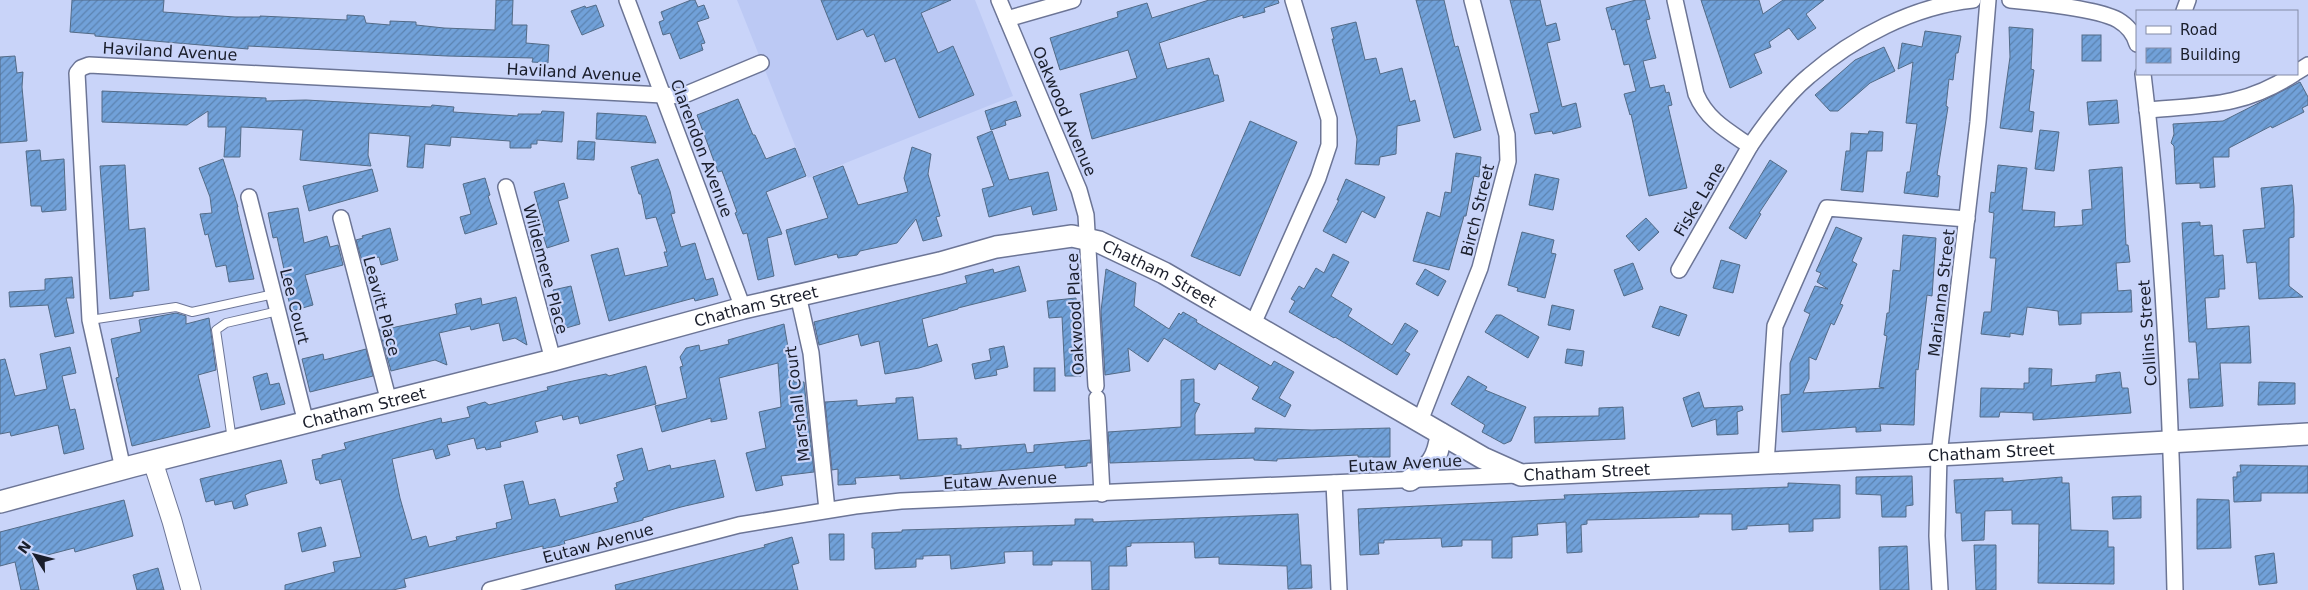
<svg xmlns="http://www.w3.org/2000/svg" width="2308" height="590" viewBox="0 0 2308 590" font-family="'DejaVu Sans',sans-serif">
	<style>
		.built { fill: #bcc9f4 }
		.building { fill: url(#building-hatch); stroke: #536b87 }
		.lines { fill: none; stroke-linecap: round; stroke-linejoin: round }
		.service-casing { stroke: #6c7596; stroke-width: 10 }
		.minor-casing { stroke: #6c7596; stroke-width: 18 }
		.tertiary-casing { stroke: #6c7596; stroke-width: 21 }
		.secondary-casing { stroke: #6c7596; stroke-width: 24 }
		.service { stroke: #fff; stroke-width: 8 }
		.minor { stroke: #fff; stroke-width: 15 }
		.tertiary { stroke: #fff; stroke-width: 19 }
		.secondary { stroke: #fff; stroke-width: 21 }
		.labels { text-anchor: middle; stroke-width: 4.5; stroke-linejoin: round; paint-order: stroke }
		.street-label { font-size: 16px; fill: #1a1e2b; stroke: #c9d4f9 }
	</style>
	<defs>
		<pattern id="building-hatch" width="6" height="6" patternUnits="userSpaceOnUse" patternTransform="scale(1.25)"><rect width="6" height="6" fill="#71a1d9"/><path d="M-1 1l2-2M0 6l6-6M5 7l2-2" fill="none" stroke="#5c83b0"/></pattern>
	</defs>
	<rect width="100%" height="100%" fill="#c9d4f9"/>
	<!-- built -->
	<path class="built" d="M737 0H975L1013 96 808 178Z"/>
	<!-- building -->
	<g class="building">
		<path d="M72 0H164L163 12 235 17H260V16L347 20V15L364 16 366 23 390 25V21L416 22V25L444 28 495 30 496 0H513L512 25H527L526 43 549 45 548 63 532 62 533 58 447 56 248 46V49L95 36V34L70 32Z"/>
		<path d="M691 0H695L698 7 704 5 709 18 697 22 705 43 701 44 703 50 680 59 670 33 663 35 659 22 664 20 661 12Z"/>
		<path d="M821 0H951L921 13 938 53 953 46 974 95 919 118 895 58 885 62 874 34 867 37 863 29 837 40Z"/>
		<path d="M1209 0H1278L1279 3 1264 8 1265 12 1243 18V15L1159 43 1167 69 1209 58 1214 75H1218L1224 101 1092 139 1080 94 1137 78 1128 50 1060 70 1050 38 1118 17 1117 12 1147 3 1152 18Z"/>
		<path d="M1416 0H1444L1455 47 1458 46 1481 130 1454 138Z"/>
		<path d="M1510 0H1540L1546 26 1556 23 1560 40 1547 43 1562 107 1576 103 1581 127 1553 134 1552 131 1535 134 1530 114 1539 112Z"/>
		<path d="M1636 0H1645L1650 19 1646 20 1656 58 1643 61 1650 88 1664 85 1666 93 1669 92 1672 105 1668 106 1687 188 1649 196 1631 114 1630 115 1624 94 1636 91 1629 64 1624 65 1615 29 1612 30 1606 8Z"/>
		<path d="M1701 0H1759L1763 14 1783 0H1824L1806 14 1816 28 1798 40 1789 28 1769 42 1771 47 1754 54 1762 73 1730 88Z"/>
		<path d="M596 5 604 26 582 35 571 11 585 6 586 8Z"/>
		<path d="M1356 22 1365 60 1376 58 1380 74 1402 68 1410 102 1415 100 1420 121 1397 126 1396 154 1380 157 1379 165 1355 164 1357 139 1332 39H1334L1331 28Z"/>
		<path d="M2009 27 2033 29 2031 69 2034 70 2029 111 2034 112 2032 132 2000 128 2010 57Z"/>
		<path d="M1925 31 1961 36 1958 53H1956L1953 80 1949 79 1946 106 1948 107 1937 175 1940 176 1938 197 1904 193 1907 172H1910L1917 124 1906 123 1913 62 1898 69 1902 43 1922 47Z"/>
		<rect x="2082" y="35" width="19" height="26"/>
		<path d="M1884 47 1895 71 1870 83 1838 111H1830L1815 95 1855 60Z"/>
		<path d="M15 56 17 73 23 72 22 87 27 141 0 143V57Z"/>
		<path d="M2300 82 2308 97V105L2302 108 2304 112 2272 128 2271 126 2229 148V157H2213L2215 187 2200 188V183L2176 184 2174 146 2171 143 2174 134 2173 124 2223 121Z"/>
		<path d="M102 91 266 98V101L306 100 431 107 432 105 454 107 453 112 518 116V114H541L542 111 564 112 562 142 537 140V144H531V148H510V141L451 137 450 146 425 144 423 168 407 167 410 136 369 133 368 155 371 166 300 160 303 130 241 127 240 157H224L226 127H208V111L187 125 102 122Z"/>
		<path d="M738 99 753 135H755L766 159 795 148 806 176 766 192 782 234 767 238 774 276 758 280 747 233 743 234 735 213 737 212 722 171 718 172 697 115Z"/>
		<path d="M2117 100 2119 123 2089 125 2087 102Z"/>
		<path d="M1016 101 1021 116 1005 121 1006 125 991 130 985 111Z"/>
		<path d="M597 113 646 116 656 143 596 139Z"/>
		<path d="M1250 121 1297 142 1240 276 1191 256Z"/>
		<path d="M2040 130 2059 132 2054 171 2035 169Z"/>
		<path d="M992 131 1009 180 1048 172 1057 210 1033 215 1031 206 989 217 982 189 994 186 977 137Z"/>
		<path d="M1869 131 1883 132 1882 151H1867L1863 192 1841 190 1846 151H1850L1851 133 1868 134Z"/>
		<path d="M578 141 595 142 594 160 577 159Z"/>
		<path d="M912 147 931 154 928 174 940 216 936 217 942 236 923 241 916 219 897 243 860 251 857 255 838 258 837 254 795 265 786 230 828 218 813 177 843 166 858 205 908 192 904 178Z"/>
		<path d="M40 150 41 161 64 159 66 210 42 212 41 206H31L26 151Z"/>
		<path d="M1456 153 1481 157 1479 177 1474 176 1466 216H1464L1449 270 1413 261 1427 212 1440 217 1445 192 1451 193Z"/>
		<path d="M223 159 238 207H237L254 279 229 282 226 265 216 267 208 234 205 235 200 214 212 213 210 197 199 168Z"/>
		<path d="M658 159 670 191 675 213 671 214 681 247 695 243 706 280 713 278 718 295 695 301 694 298 609 321 591 255 618 248 625 276 668 266 664 252H667L656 217 646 219 641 194H639L631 167Z"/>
		<path d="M1770 160 1787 171 1759 213 1761 214 1746 239 1729 228Z"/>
		<path d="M125 165 129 230 145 228 149 290 133 292V296L110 299 100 166Z"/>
		<path d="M1998 165 2027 168 2022 210 2055 212 2054 227 2083 225 2082 210 2092 209 2089 170 2122 167 2126 245H2128L2130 262 2116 263 2118 291 2131 290 2132 312 2081 313V324L2059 325 2058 311 2027 307 2023 335 2010 333V337L1981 334 1984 312H1991L1996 258H1990L1994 213 1989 212 1991 192 1995 193Z"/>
		<path d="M372 169 378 191 309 211 303 186Z"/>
		<path d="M1535 174 1559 179 1553 210 1529 205Z"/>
		<path d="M485 178 490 195 488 196 497 224 465 234 460 217 471 214 463 184Z"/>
		<path d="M1346 179 1385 197 1375 218 1362 211 1346 243 1323 231 1339 200H1337Z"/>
		<path d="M564 183 568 198 558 201 569 241 547 248 542 232 545 231 534 192Z"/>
		<path d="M2292 185 2294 207V237L2289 238V286L2303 297 2259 299 2256 262 2247 263 2243 230 2265 228 2261 188Z"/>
		<path d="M298 208 304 243 327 236 330 247 338 245 343 265 305 275 313 305 292 311 281 275 285 274 277 237 273 238 268 213Z"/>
		<path d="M1646 218 1659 232 1639 251 1626 236Z"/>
		<path d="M2200 222V226L2212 225 2214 256 2223 255 2225 289H2219V297L2205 298 2207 329 2249 326 2251 363H2220L2223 406 2190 408 2188 379H2199L2196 342H2189L2182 223Z"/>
		<path d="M1836 227 1862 238 1852 261 1857 264 1840 304 1843 305 1834 325 1831 323 1816 360 1809 357V379L1803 393 1884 388 1879 387 1887 336 1884 335 1887 313H1889L1893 270 1900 271 1903 235 1936 238 1932 296 1927 295 1918 370 1916 369 1914 425 1880 424 1881 431 1856 432V427L1782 432 1781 395 1790 394V363L1810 314 1804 311 1815 286 1828 289 1817 282 1821 273 1816 271Z"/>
		<path d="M390 228 398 260 381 265 379 257 362 261 356 240 363 238 362 236Z"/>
		<path d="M1522 232 1554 240 1551 253 1556 254 1545 298 1517 291 1518 288 1508 285Z"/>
		<path d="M1333 254 1349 262 1331 296 1352 309 1348 316 1392 345 1405 323 1418 331 1405 351 1410 354 1397 375 1335 337 1334 338 1289 312 1295 301 1291 299 1299 286 1304 289 1316 268 1324 273Z"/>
		<path d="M1721 260 1740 265 1733 293 1713 288Z"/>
		<path d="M1633 263 1643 289 1624 296 1614 270Z"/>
		<path d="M1019 266 1026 291 958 308V309L922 319 928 347 937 344 942 361 919 368 885 374 879 341 861 346 858 334 819 345 814 322 967 283 965 276 993 269 994 273Z"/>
		<path d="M1106 269 1136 283 1134 306 1169 329 1179 313 1181 315 1183 312 1197 320 1196 322 1271 366 1274 361 1294 372 1279 398 1291 405 1285 417 1252 399 1259 387 1219 363 1215 370 1164 338 1148 362 1128 348 1130 371 1105 375 1101 311Z"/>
		<path d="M1425 269 1446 281 1438 296 1416 284Z"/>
		<path d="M72 277 74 298H66L74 333 55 337 48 305 10 307 9 292 45 290V279Z"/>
		<path d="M571 286 580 324 566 328 553 290Z"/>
		<path d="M516 297 527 345 515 338 503 341 499 323 471 330 470 326 439 333 447 365 435 360 391 371 379 328 390 325 391 328 457 314 455 304 481 298 482 305Z"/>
		<path d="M1076 298 1081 376H1065L1062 317 1049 318 1047 301Z"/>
		<path d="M1552 305 1574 310 1570 330 1548 325Z"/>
		<path d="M1660 306 1687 315 1679 336 1652 327Z"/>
		<path d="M176 313 186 316V324L209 318 216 370 198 375 210 427 132 446 116 378 119 377 111 339 141 332 139 320Z"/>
		<path d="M1496 315H1501L1539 337 1528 358 1485 332Z"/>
		<path d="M784 324 794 382H804L814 472 781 476 783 485 756 491 746 453 766 448 759 412 781 407 778 363 719 378 727 419 711 422V418L662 432 655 406 687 398 680 367 683 366 680 357 686 348 699 345 700 351 729 344 728 340Z"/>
		<path d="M1004 346 1008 367 996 370 997 375 975 379 972 364 991 360 989 349Z"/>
		<path d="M70 347 76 373 62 376 70 410 75 409 84 449 64 454 58 425 11 436 10 432 0 434V360L5 359 15 396 47 389 40 354Z"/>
		<path d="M366 349 373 376 310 392 302 359 323 354 324 360Z"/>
		<path d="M1567 349 1584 351 1582 366 1565 363Z"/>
		<path d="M646 366 656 404 580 424 578 416 563 420 562 415 535 422 538 432 500 442 501 447 486 450 485 447 477 449 474 438 447 445 450 455 436 459 433 449 392 459 400 498 412 540 426 536 429 547 457 540 456 537 497 528 496 523 512 519 504 485 523 481 529 505 555 499 560 517 618 502 614 488 617 487 616 483 624 480 617 455 642 448 648 471 670 465 671 469 715 460 724 497 681 507 643 518V520L564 541 565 544 543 549V546L404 579 406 587 393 590H285V585L335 572 333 562 361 557 341 479 320 484 319 480H316L312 460 322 458V455L346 449 344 443 441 418 442 423 470 417 467 407 485 402 489 405 548 390 547 387 568 382 606 374 609 376Z"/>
		<rect x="1034" y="368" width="21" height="23"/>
		<path d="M2029 368 2052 369 2051 386 2096 382V375L2120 372 2122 388H2128L2131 413 2033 420V413L2000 412 1999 417H1980L1981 388 2024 389V383H2029Z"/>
		<path d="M267 373 270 385 279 383 285 404 261 410 253 377Z"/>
		<path d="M1468 376 1487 387 1485 390 1526 407 1511 441 1504 444 1482 432 1485 425 1451 404Z"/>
		<path d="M1194 379V402L1200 404 1195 414V435L1255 433V428L1312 430 1390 428V457H1358V455L1277 459V461L1254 460V458L1110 463 1108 432 1181 427V380Z"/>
		<path d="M2259 382 2295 383V404L2258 405Z"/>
		<path d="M1699 392 1704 408 1742 406 1743 410 1737 412 1738 434 1717 435 1716 419 1692 427 1683 398Z"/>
		<path d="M913 397 918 440 957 438V445H961V449L1025 444 1027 453 1034 452V445L1090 440 1091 463H1087V466L1065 468V465L915 478 900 479V475L855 478 856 484 838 485V469L832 470 825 402 857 400V406L896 403V398Z"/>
		<path d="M1623 407 1625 439 1535 443 1534 417 1599 416V408Z"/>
		<path d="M281 460 287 483 251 492 245 495 248 505 234 509 232 501 215 505 214 500 206 502 200 479Z"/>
		<path d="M2240 465 2308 466V493H2261V501L2234 502 2233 477H2237V472H2241Z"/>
		<path d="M1912 476 1913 505 1906 506V517H1882L1881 495 1856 494V477Z"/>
		<path d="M2062 477V483H2069L2071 530 2108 531V547H2114V584L2038 583 2039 524H2012V510L1985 511 1984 540 1962 541 1961 513H1956L1954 480 2003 478V482Z"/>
		<path d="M1788 483 1840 485V518L1813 519V531L1789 532V524L1747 526V529L1732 530V514H1699V517L1587 520V524L1581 525 1582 552 1567 553 1566 522 1537 524 1538 535 1512 537V558H1492V540H1462V546L1442 547 1441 538 1384 540V543H1378L1379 554 1360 555 1358 509 1565 499 1564 495 1788 487Z"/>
		<path d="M2141 496V518L2113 519 2112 497Z"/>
		<path d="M2197 499 2229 500 2231 548 2197 549Z"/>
		<path d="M124 500 133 536 75 552 74 548 32 559 39 590H21L15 562 0 566V532Z"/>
		<path d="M1298 514 1301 565H1311L1312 588 1288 589 1287 566 1219 564V557L1195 558 1194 542 1131 543V546L1126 547 1127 566H1109V590H1092L1091 561H1052V565H1033V551L1004 552 1005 563 951 569 950 555 923 556V559H916V567L875 569 874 548H872V533L902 532V530L1075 525V519H1093V522Z"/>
		<path d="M321 527 326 546 302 552 298 533Z"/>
		<path d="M829 534H844V560H830Z"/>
		<path d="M792 537 799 563 792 565 798 590H616L615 585 765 547 764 545Z"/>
		<path d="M1974 545H1996V590H1976Z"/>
		<path d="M1907 546 1909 590H1880L1879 547Z"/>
		<path d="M2274 553 2277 583 2259 585 2255 556Z"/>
		<path d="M158 568 164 590H137L133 575Z"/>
	</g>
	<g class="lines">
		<defs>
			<g id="service">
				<path d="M90 320 176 307 192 312 274 294"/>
				<path d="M232 440 216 330 226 323 278 311"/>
			</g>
			<g id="minor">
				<path d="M627 0 743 308"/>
				<path d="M999 0 1079 190 1086 215 1096 386"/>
				<path d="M1675 0 1696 94C1707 120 1728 131 1750 146 1767 121 1786 95 1809 76 1854 37 1914 6 1973 0"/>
				<path d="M2010 0C2033 2 2099 9 2118 20 2128 26 2134 33 2137 44"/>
				<path d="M2184 11 2188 0"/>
				<path d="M1007 19 1073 0"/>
				<path d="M2297 72 2308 65"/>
				<path d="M2143 74C2164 245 2171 418 2175 590"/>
				<path d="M2147 110C2206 105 2243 107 2294 74"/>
				<path d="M506 187 553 360"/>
				<path d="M249 197 306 423"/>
				<path d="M341 218 389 402"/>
				<path d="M1679 270 1750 146"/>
				<path d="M798 295 811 353 827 510"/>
				<path d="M1253 324 1318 178 1329 145V119L1293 0"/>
				<path d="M1097 398 1102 494"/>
				<path d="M1420 421 1480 268 1508 161 1507 135 1472 0"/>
				<path d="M1766 464 1775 326 1827 208 1967 219"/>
				<path d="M123 469 90 320 77 73 81 68 89 65 682 96 761 63"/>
				<path d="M1334 483 1339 590"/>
				<path d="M490 590 739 525 855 506 901 501 1517 475"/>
				<path d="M1940 590 1937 536 1939 455 1978 122 1988 0"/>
			</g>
			<path id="tertiary" d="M153 462 172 521 191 590"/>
			<g id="secondary">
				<path d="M1410 480C1431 467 1438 459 1441 434"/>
				<path id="s1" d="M0 502 133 466 553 360 743 308 940 263 996 247 1072 236 1099 242 1164 273 1483 458 1521 475 1957 454 2308 434"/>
			</g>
		</defs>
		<!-- service casing -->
		<use href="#service" class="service-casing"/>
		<!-- minor casing -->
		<use href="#minor" class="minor-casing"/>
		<!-- tertiary casing -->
		<use href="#tertiary" class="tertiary-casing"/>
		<!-- secondary casing -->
		<use href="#secondary" class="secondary-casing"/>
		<!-- service -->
		<use href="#service" class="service"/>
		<!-- minor -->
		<use href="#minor" class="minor"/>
		<!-- tertiary -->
		<use href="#tertiary" class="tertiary"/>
		<!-- secondary -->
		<use href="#secondary" class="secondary"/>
	</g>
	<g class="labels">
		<!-- street labels -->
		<g class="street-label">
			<text transform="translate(170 51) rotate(3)" y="6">Haviland Avenue</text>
			<text transform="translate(574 72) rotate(3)" y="6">Haviland Avenue</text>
			<text transform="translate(1065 111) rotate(67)" y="6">Oakwood Avenue</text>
			<text transform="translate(702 148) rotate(69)" y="6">Clarendon Avenue</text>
			<text transform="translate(1699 199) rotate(-59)" y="6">Fiske Lane</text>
			<text transform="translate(1477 210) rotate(-76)" y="6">Birch Street</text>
			<text transform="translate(546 269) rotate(75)" y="6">Wildemere Place</text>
			<text dy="6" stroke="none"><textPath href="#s1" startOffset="1201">Chatham Street</textPath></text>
			<text transform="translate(1941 293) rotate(-83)" y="6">Marianna Street</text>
			<text transform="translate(295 306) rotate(76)" y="6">Lee Court</text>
			<text transform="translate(382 306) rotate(75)" y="6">Leavitt Place</text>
			<text dy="6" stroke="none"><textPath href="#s1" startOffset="781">Chatham Street</textPath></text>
			<text transform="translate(1075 314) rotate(-93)" y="6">Oakwood Place</text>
			<text transform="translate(2147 333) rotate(-94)" y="6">Collins Street</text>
			<text transform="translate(797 404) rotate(-97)" y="6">Marshall Court</text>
			<text dy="6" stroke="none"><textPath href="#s1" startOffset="376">Chatham Street</textPath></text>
			<text dy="6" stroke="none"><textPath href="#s1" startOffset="2086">Chatham Street</textPath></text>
			<text transform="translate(1405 463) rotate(-3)" y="6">Eutaw Avenue</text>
			<text dy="6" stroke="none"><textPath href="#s1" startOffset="1681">Chatham Street</textPath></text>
			<text transform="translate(1000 480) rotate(-3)" y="6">Eutaw Avenue</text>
			<text transform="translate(598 543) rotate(-15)" y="6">Eutaw Avenue</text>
		</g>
	</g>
	<!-- legend -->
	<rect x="2136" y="10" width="162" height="65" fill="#c9d4f9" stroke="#838ba7"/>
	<rect x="2146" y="26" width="25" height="8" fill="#ffffff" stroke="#838ba7"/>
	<text x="2180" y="35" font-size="15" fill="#1a1e2b">Road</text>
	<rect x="2146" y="48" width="25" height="15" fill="url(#building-hatch)" stroke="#838ba7"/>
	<text x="2180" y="60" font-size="15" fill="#1a1e2b">Building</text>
	<!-- north arrow -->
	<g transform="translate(35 555) rotate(306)" stroke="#c9d4f9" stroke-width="4" paint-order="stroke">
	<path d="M0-4L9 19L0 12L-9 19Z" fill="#1a1e2b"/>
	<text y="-8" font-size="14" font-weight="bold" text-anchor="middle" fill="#1a1e2b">N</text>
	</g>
</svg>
